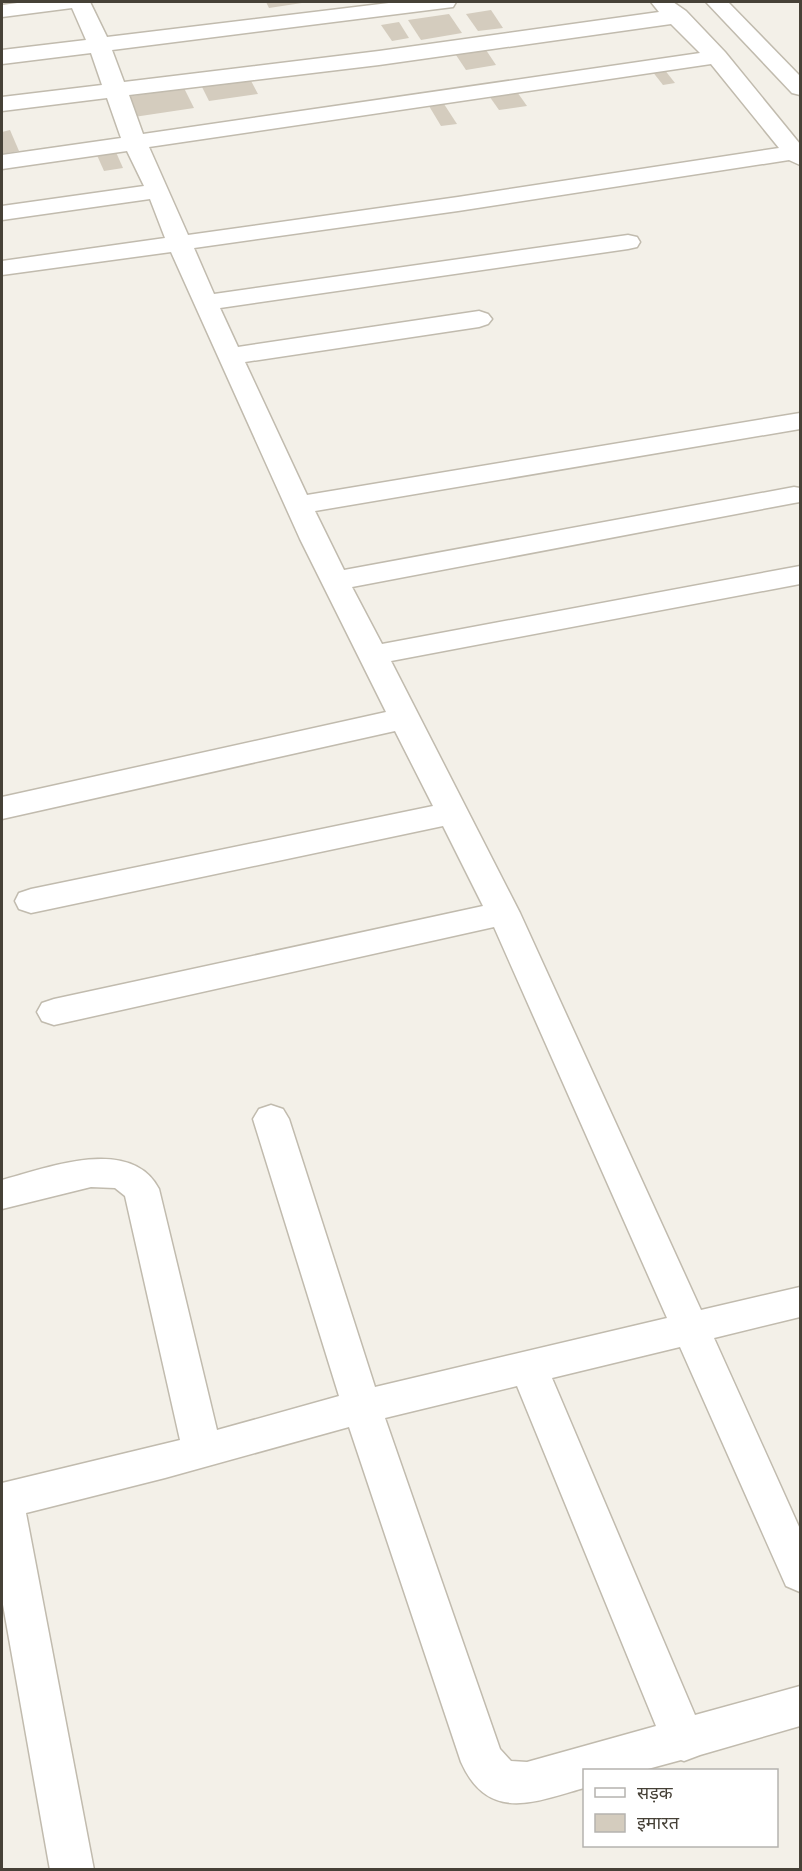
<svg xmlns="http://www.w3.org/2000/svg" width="802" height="1871" viewBox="0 0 802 1871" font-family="Mulish,'Noto Sans Devanagari',sans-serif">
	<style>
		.building { fill: #d4ccbe }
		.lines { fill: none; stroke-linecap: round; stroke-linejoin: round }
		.minor-casing { stroke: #c1bbae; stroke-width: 3 }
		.minor { fill: #fff; fill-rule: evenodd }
	</style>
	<rect width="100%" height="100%" fill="#f3f0e8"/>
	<!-- building -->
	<g class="building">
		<path d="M266 2H302V3L269 8Z"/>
		<path d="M491 10 503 28 478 31 466 14Z"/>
		<path d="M449 14 462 33 421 40 408 20Z"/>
		<path d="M399 22 409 38 392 41 381 25Z"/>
		<path d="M484 47 496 65 466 70 454 52Z"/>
		<path d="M664 69 675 83 663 85 652 71Z"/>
		<path d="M250 79 258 94 209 101 202 87Z"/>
		<path d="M184 88 194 108 134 117 125 97Z"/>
		<path d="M515 89 527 106 499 110 487 93Z"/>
		<path d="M444 104 457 124 441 126 429 106Z"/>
		<path d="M10 130 19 151 2 154V132Z"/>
		<path d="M115 150 123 168 104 171 96 153Z"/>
	</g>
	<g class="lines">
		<defs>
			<g id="minor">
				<path d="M25 2H90L107 37 397 2H456L453 7 445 8 112 50 124 82 379 51 659 12 651 2H673L686 11 725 52 800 144V165L789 160 458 211 194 248 214 294 628 235 637 237 640 242 637 247 628 249 220 308 238 347 479 311 488 314 492 319 488 324 479 327 245 362 307 495 800 413V429L315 511 344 570 794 487 800 488V502L794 503 352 587 382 644 800 566V584L391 661 520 913 701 1310 800 1287V1317L714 1338 800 1529V1592L786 1586 680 1347 552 1378 695 1715 800 1686V1726L700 1755 684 1761 681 1760 644 1770H584V1788C535 1802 488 1823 461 1762L349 1427 165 1478 26 1513 94 1870H50L2 1599V1483L180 1440 125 1196 115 1188 91 1187 2 1209V1180C47 1168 131 1135 159 1189L217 1430 339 1396 253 1119 259 1109 271 1105 283 1109 289 1119 375 1387 667 1318 494 927 54 1025 42 1021 37 1012 42 1003 54 999 483 906 443 826 31 913 19 909 15 901 19 893 31 889 433 806 395 731 2 819V797L386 712 300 539 171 252 2 275V261L165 238 150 199 2 220V206L144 186 127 151 2 169V155L121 138 107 98 2 111V97L102 85 91 53 2 64V50L86 40 72 8 2 17V5ZM671 24 700 53 143 134 129 95 379 65ZM711 64 779 148 458 197 188 235 149 147ZM517 1386 656 1726 527 1762 511 1761 500 1749 385 1418Z"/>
				<path d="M706 2H728L800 76V95L792 93Z"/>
			</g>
		</defs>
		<!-- minor casing -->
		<use href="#minor" class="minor-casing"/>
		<!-- minor -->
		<use href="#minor" class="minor"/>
	</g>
	<!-- border -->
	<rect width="802" height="1871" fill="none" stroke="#464137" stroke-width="6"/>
	<!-- legend -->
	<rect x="583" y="1769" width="195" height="78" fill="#ffffff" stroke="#b5b3af" stroke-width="1.5"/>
	<rect x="595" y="1788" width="30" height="9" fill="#ffffff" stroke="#b5b3af" stroke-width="1.5"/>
	<text x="637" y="1799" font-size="18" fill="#464137">सड़क</text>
	<rect x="595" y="1814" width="30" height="18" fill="#d4ccbe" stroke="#b5b3af" stroke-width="1.5"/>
	<text x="637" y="1829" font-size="18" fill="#464137">इमारत</text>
</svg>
